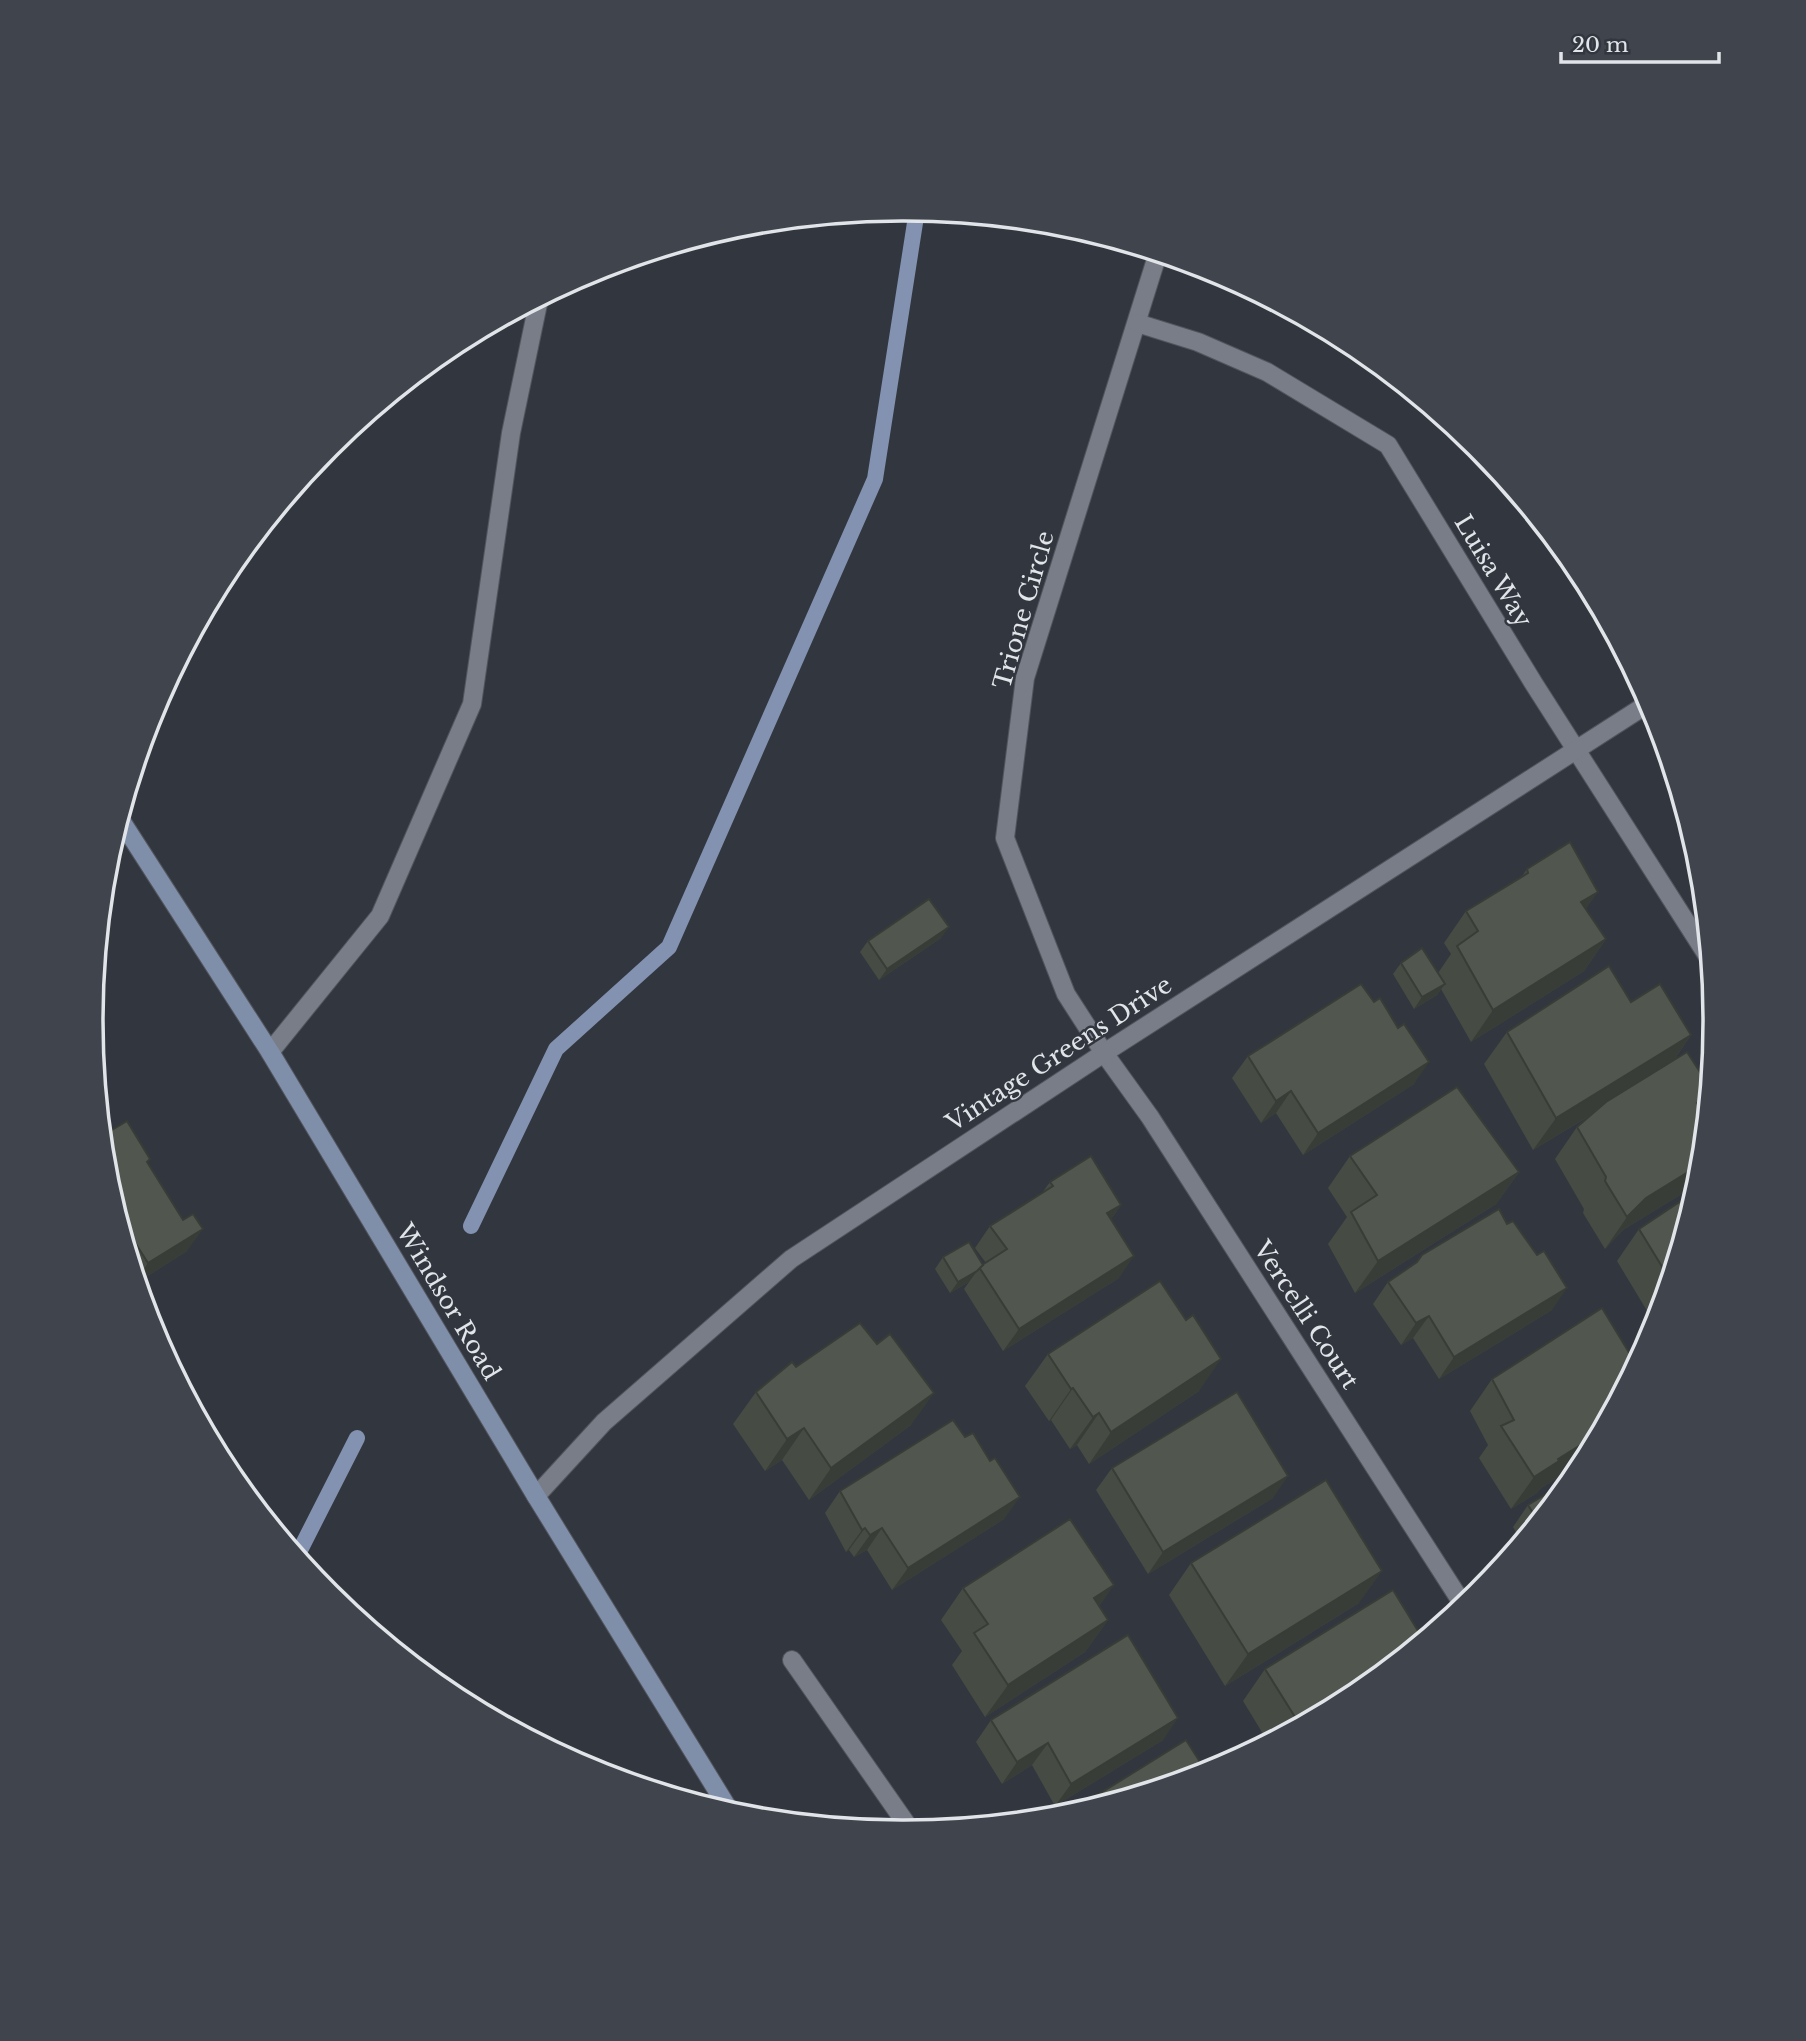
<svg xmlns="http://www.w3.org/2000/svg" width="1806" height="2041" viewBox="0 0 1806 2041" font-family="'Libre Baskerville',serif">
	<style>
		.lines { fill: none; stroke-linecap: round; stroke-linejoin: round }
		.stream { stroke: #8292b0; stroke-width: 16 }
		.service-casing { stroke: #52555d; stroke-width: 20 }
		.minor-casing { stroke: #52555d; stroke-width: 20 }
		.secondary-casing { stroke: #52555d; stroke-width: 20 }
		.service { stroke: #787d87; stroke-width: 18 }
		.minor { stroke: #787d87; stroke-width: 18 }
		.secondary { stroke: #7f8ea9; stroke-width: 18 }
		.wall { fill: #464b43 }
		.shaded-wall { fill: #393d37 }
		.building { fill: #51574e; stroke: #393d37; stroke-width: 2 }
		.labels { text-anchor: middle; stroke-width: 5; stroke-linejoin: round; paint-order: stroke }
		.street-label { font-size: 24px; fill: #e1e4e9; stroke: #32373f }
		.rim { fill: none; stroke: #e1e4e9; stroke-width: 3.5 }
	</style>
	<rect width="100%" height="100%" fill="#32373f"/>
	<g class="lines">
		<!-- stream -->
		<g class="stream">
			<path d="M471 1226 556 1049 669 947 875 479 917 210"/>
			<path d="M297 1556 357 1438"/>
		</g>
		<defs>
			<g id="service">
				<path d="M270 1052 380 916 472 704 511 433 539 299"/>
				<path d="M792 1660 912 1832"/>
			</g>
			<g id="minor">
				<path d="M1158 253 1025 678 1005 838 1066 994 1104 1053 1150 1117 1464 1606"/>
				<path d="M1137 323 1198 342 1267 372 1388 445 1534 684 1709 958"/>
				<path d="M536 1496 604 1422 791 1259 1104 1053 1649 703"/>
			</g>
			<path id="secondary" d="M120 819 270 1052 536 1496 731 1813"/>
		</defs>
		<!-- service casing -->
		<use href="#service" class="service-casing"/>
		<!-- minor casing -->
		<use href="#minor" class="minor-casing"/>
		<!-- secondary casing -->
		<use href="#secondary" class="secondary-casing"/>
		<!-- service -->
		<use href="#service" class="service"/>
		<!-- minor -->
		<use href="#minor" class="minor"/>
		<!-- secondary -->
		<use href="#secondary" class="secondary"/>
	</g>
	<!-- wall -->
	<g class="wall">
		<path d="M1506 481 1529 510 1525 513Z"/>
		<path d="M1527 869 1586 909 1606 939 1584 971 1471 1042 1441 989 1437 995 1414 1009 1393 974 1401 963 1438 973 1451 954 1444 943 1466 911 1522 876Z"/>
		<path d="M941 938 879 980 860 952 868 941Z"/>
		<path d="M1631 1002 1691 1035 1674 1060 1702 1111 1699 1179 1698 1184 1623 1230 1605 1249 1583 1213 1584 1209 1555 1159 1577 1127 1591 1115 1533 1150 1484 1064 1507 1032Z"/>
		<path d="M1248 1056 1414 1084 1303 1155 1276 1113 1261 1123 1232 1078Z"/>
		<path d="M1350 1156 1519 1172 1496 1204 1355 1293 1328 1244 1347 1217 1328 1188Z"/>
		<path d="M148 1163 187 1251 138 1282 107 1179Z"/>
		<path d="M1050 1182 1121 1205 1111 1219 1119 1278 1003 1351 964 1289 969 1282 950 1293 935 1269 943 1257 983 1265 986 1263 975 1248 990 1226 1042 1193Z"/>
		<path d="M1696 1191 1655 1324 1617 1261 1639 1229Z"/>
		<path d="M1388 1282 1552 1310 1439 1379 1413 1338 1401 1345 1373 1304Z"/>
		<path d="M1048 1354 1199 1391 1089 1464 1077 1445 1070 1449 1051 1420 1049 1421 1025 1386Z"/>
		<path d="M1636 1364 1584 1461 1540 1489 1537 1493 1511 1509 1479 1458 1488 1445 1470 1411 1492 1379Z"/>
		<path d="M796 1367 911 1425 809 1500 782 1460 765 1471 733 1424 756 1392Z"/>
		<path d="M1112 1468 1273 1498 1148 1574 1096 1490Z"/>
		<path d="M1574 1477 1521 1541 1513 1527 1528 1505Z"/>
		<path d="M840 1491 1004 1519 892 1590 867 1550 854 1557 849 1550 846 1552 825 1513Z"/>
		<path d="M1191 1563 1359 1603 1225 1686 1169 1595Z"/>
		<path d="M963 1588 1099 1606 1108 1620 1085 1652 985 1717 952 1665 962 1651 941 1620Z"/>
		<path d="M1265 1669 1354 1696 1268 1742 1243 1701Z"/>
		<path d="M991 1720 1163 1740 1055 1806 1032 1765 1002 1784 976 1742Z"/>
	</g>
	<!-- shaded-wall -->
	<g class="shaded-wall">
		<path d="M1598 892 1576 923 1581 902Z"/>
		<path d="M949 927 941 938 879 980 887 969Z"/>
		<path d="M1606 939 1584 971 1471 1042 1493 1010Z"/>
		<path d="M1445 984 1437 995 1414 1009 1422 997Z"/>
		<path d="M1691 1035 1669 1067 1533 1150 1556 1118Z"/>
		<path d="M1429 1062 1414 1084 1303 1155 1318 1133Z"/>
		<path d="M1291 1091 1276 1113 1261 1123 1276 1101Z"/>
		<path d="M1707 1097V1104L1691 1126 1697 1103Z"/>
		<path d="M1701 1164 1698 1184 1623 1230 1605 1249 1627 1217 1646 1198Z"/>
		<path d="M1519 1172 1496 1204 1355 1293 1378 1261Z"/>
		<path d="M1121 1205 1106 1226 1107 1213Z"/>
		<path d="M203 1229 187 1251 138 1282 137 1279 148 1263Z"/>
		<path d="M1134 1256 1119 1278 1003 1351 1019 1329Z"/>
		<path d="M977 1271 969 1282 950 1293 958 1282Z"/>
		<path d="M1567 1288 1552 1310 1439 1379 1454 1357Z"/>
		<path d="M1429 1316 1413 1338 1401 1345 1416 1323Z"/>
		<path d="M1221 1359 1199 1391 1089 1464 1111 1432Z"/>
		<path d="M1073 1388 1051 1420 1049 1421 1071 1389Z"/>
		<path d="M934 1393 911 1425 809 1500 831 1468Z"/>
		<path d="M1099 1413 1077 1445 1070 1449 1093 1417Z"/>
		<path d="M804 1428 782 1460 765 1471 787 1439Z"/>
		<path d="M1598 1434 1584 1461 1540 1489 1537 1493 1511 1509 1534 1477 1558 1459Z"/>
		<path d="M1288 1476 1273 1498 1148 1574 1163 1552Z"/>
		<path d="M1020 1497 1004 1519 892 1590 908 1568Z"/>
		<path d="M865 1528 849 1550 846 1552 862 1530Z"/>
		<path d="M882 1528 867 1550 854 1557 870 1535Z"/>
		<path d="M1382 1571 1359 1603 1225 1686 1248 1654Z"/>
		<path d="M1114 1585 1092 1617 1094 1598Z"/>
		<path d="M1108 1620 1085 1652 985 1717 1008 1685Z"/>
		<path d="M1178 1718 1163 1740 1055 1806 1071 1784Z"/>
		<path d="M1048 1743 1032 1765 1002 1784 1017 1762Z"/>
	</g>
	<!-- building -->
	<g class="building">
		<path d="M1570 842 1598 892 1581 902 1606 939 1493 1010 1457 946 1478 931 1466 911 1528 873 1527 869Z"/>
		<path d="M929 899 949 927 887 969 868 941Z"/>
		<path d="M1422 948 1445 984 1422 997 1401 963Z"/>
		<path d="M1609 966 1631 1002 1660 984 1691 1035 1556 1118 1507 1032Z"/>
		<path d="M1361 984 1374 1002 1380 998 1398 1028 1404 1024 1429 1062 1318 1133 1291 1091 1276 1101 1248 1056Z"/>
		<path d="M1687 1052 1709 1086 1707 1097 1697 1103 1705 1118 1701 1164 1646 1198 1627 1217 1605 1181 1606 1177 1577 1127 1606 1102Z"/>
		<path d="M1457 1087 1519 1172 1378 1261 1351 1212 1377 1195 1350 1156Z"/>
		<path d="M127 1121 150 1159 147 1162 183 1220 193 1214 203 1229 148 1263 117 1214 107 1179 102 1136Z"/>
		<path d="M1091 1156 1121 1205 1107 1213 1134 1256 1019 1329 979 1267 1007 1249 990 1226 1053 1186 1050 1182Z"/>
		<path d="M1696 1191 1669 1278 1639 1229Z"/>
		<path d="M1499 1209 1507 1224 1513 1221 1537 1255 1544 1251 1567 1288 1454 1357 1429 1316 1416 1323 1388 1282 1417 1262 1422 1255Z"/>
		<path d="M969 1242 983 1265 977 1271 958 1282 943 1257Z"/>
		<path d="M1160 1281 1186 1320 1193 1315 1221 1359 1111 1432 1099 1413 1093 1417 1073 1388 1071 1389 1048 1354Z"/>
		<path d="M1602 1308 1636 1364 1598 1434 1558 1459 1559 1461 1534 1477 1501 1426 1514 1420 1492 1379Z"/>
		<path d="M860 1323 877 1344 890 1334 934 1393 831 1468 804 1428 787 1439 756 1392 792 1362 796 1367Z"/>
		<path d="M1237 1392 1288 1476 1163 1552 1112 1468Z"/>
		<path d="M953 1420 965 1437 973 1433 990 1461 995 1458 1020 1497 908 1568 882 1528 870 1535 865 1528 862 1530 840 1491Z"/>
		<path d="M1574 1477 1538 1521 1528 1505Z"/>
		<path d="M1326 1480 1382 1571 1248 1654 1191 1563Z"/>
		<path d="M1070 1519 1114 1585 1094 1598 1108 1620 1008 1685 974 1633 988 1624 963 1588Z"/>
		<path d="M1393 1590 1423 1639 1354 1696 1300 1725 1265 1669Z"/>
		<path d="M1128 1635 1178 1718 1071 1784 1048 1743 1017 1762 991 1720Z"/>
		<path d="M1186 1740 1207 1773 1072 1814 1070 1812Z"/>
	</g>
	<g class="labels">
		<!-- street labels -->
		<g class="street-label">
			<text transform="translate(1493 571) rotate(59)" y="8">Luisa Way</text>
			<text transform="translate(1024 610) rotate(-74)" y="8">Trione Circle</text>
			<text transform="translate(1059 1054) rotate(-33)" y="8">Vintage Greens Drive</text>
			<text transform="translate(448 1302) rotate(59)" y="8">Windsor Road</text>
			<text transform="translate(1306 1315) rotate(57)" y="8">Vercelli Court</text>
		</g>
	</g>
	<!-- crop -->
	<path d="M0 0H1806V2041H0ZM902 221H904A799 799 0 0 1 1703 1020V1021A799 799 0 0 1 904 1820H902A799 799 0 0 1 103 1021V1020A799 799 0 0 1 902 221Z" fill="#40454d" fill-rule="evenodd"/>
	<path class="rim" d="M902 221H904A799 799 0 0 1 1703 1020V1021A799 799 0 0 1 904 1820H902A799 799 0 0 1 103 1021V1020A799 799 0 0 1 902 221Z"/>
	<!-- scale -->
	<path d="M1561 52v10h158v-10" fill="none" stroke="#e1e4e9" stroke-width="3.5"/>
	<text x="1572" y="52" font-size="21" fill="#e1e4e9" stroke="#32373f" stroke-width="5" paint-order="stroke">20 m</text>
</svg>
